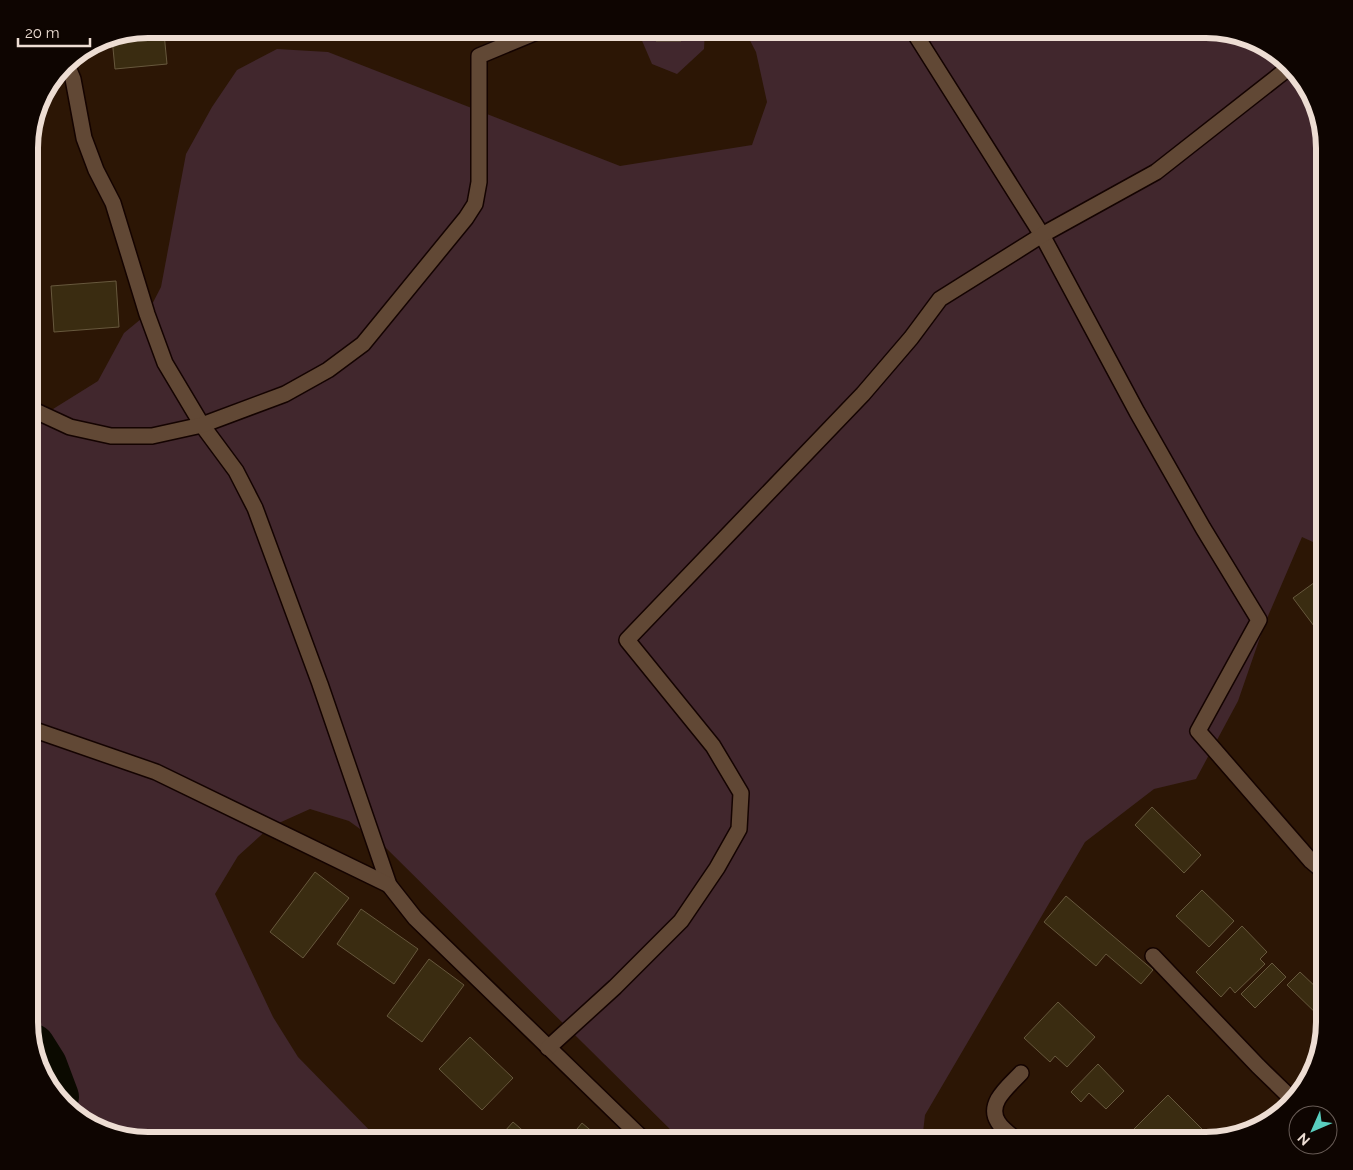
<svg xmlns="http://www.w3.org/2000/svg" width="1353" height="1170" viewBox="0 0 1353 1170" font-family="Raleway,sans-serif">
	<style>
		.green { fill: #41272d }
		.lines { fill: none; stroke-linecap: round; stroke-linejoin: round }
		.river { stroke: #0b0a00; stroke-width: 44 }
		.building { fill: #3a2c11; stroke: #67583d }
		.street-casing { stroke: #140300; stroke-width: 18 }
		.street { stroke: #614835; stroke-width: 15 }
		.rim { fill: none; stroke: #edddd3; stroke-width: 6 }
	</style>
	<rect width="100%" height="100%" fill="#2c1605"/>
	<!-- green -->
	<g class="green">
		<path d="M637 29H705L704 49 677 74 652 64Z"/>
		<path d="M744 29H1206L1251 38 1289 63 1315 101 1324 147V547L1302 537 1265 623 1238 701 1196 779 1154 789 1085 842 925 1115 922 1141H682L385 847 349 821 310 809 270 827 238 856 215 894 273 1017 298 1057 380 1141H147L101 1132 64 1107 38 1069 29 1030V424L98 381 124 333 147 314 161 287 186 154 212 107 237 70 277 49 328 52 620 166 752 145 767 102 756 52Z"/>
	</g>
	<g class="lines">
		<!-- river -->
		<path class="river" d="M33 1046 45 1065 57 1097"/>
	</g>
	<!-- building -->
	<g class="building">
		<path d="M656 29H680L681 41H656Z"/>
		<path d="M164 33 167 64 115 69 112 38Z"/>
		<path d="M116 281 119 327 54 332 51 286Z"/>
		<path d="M1322 577 1324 580V618L1314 626 1293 598Z"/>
		<path d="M1152 807 1201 855 1184 873 1135 825Z"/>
		<path d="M315 872 349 898 303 958 270 932Z"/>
		<path d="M1202 890 1234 921 1209 947 1176 916Z"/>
		<path d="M1066 896 1153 970 1141 984 1106 954 1096 966 1044 922Z"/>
		<path d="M361 909 418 949 394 984 337 944Z"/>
		<path d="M1242 926 1267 952 1260 959 1265 964 1235 993 1230 987 1221 997 1196 972Z"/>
		<path d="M429 959 464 985 422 1042 387 1016Z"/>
		<path d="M1272 963 1286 977 1255 1008 1241 994Z"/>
		<path d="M1300 972 1319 990 1324 985V1021L1287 985Z"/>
		<path d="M1058 1002 1095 1037 1067 1067 1055 1056 1050 1062 1024 1038Z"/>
		<path d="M470 1037 513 1078 482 1110 439 1069Z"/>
		<path d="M1098 1064 1124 1091 1106 1109 1089 1093 1081 1102 1071 1092Z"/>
		<path d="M1168 1095 1213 1140 1122 1141Z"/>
		<path d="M513 1122 535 1141H496Z"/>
		<path d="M582 1123 601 1139 599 1141H567Z"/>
	</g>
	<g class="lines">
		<defs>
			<g id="street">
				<path d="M912 29 1042 235 1137 412 1203 528 1259 620 1198 731 1311 861 1324 872"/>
				<path d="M66 62 73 79 84 138 96 170 113 203 147 314 165 363 202 425 236 471 255 508 320 684 389 885 415 918 645 1141"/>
				<path d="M29 408 70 427 111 436H152L202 425 285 394 328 370 363 344 466 218 475 204 479 182V56L544 29"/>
				<path d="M29 728 156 772 389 885"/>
				<path d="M1153 956 1258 1066 1294 1101"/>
				<path d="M548 1048 615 987 681 921 717 868 739 829 741 793 713 746 627 640 863 394 911 338 940 299 1042 235 1156 172 1291 66"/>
				<path d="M1018 1141C1012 1136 1002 1129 998 1122 986 1103 1009 1086 1021 1073"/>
			</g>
		</defs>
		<!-- street casing -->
		<use href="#street" class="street-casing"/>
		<!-- street -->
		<use href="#street" class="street"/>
	</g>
	<!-- crop -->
	<path d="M0 0H1353V1170H0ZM148 38H1206A110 110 0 0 1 1316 148V1022A110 110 0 0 1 1206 1132H148A110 110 0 0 1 38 1022V148A110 110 0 0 1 148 38Z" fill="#0e0501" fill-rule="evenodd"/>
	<path class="rim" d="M148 38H1206A110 110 0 0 1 1316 148V1022A110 110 0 0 1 1206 1132H148A110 110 0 0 1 38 1022V148A110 110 0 0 1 148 38Z"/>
	<!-- north arrow -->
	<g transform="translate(1313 1130) rotate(225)"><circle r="24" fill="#0e0501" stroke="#675b55"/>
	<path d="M0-4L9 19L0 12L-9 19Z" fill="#59cebf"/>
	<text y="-8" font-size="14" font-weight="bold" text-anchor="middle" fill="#edddd3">N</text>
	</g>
	<!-- scale -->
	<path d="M18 38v8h72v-8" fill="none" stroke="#edddd3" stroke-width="2.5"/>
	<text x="25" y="38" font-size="15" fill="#edddd3" stroke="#0e0501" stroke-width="4" paint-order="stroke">20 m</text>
</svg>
